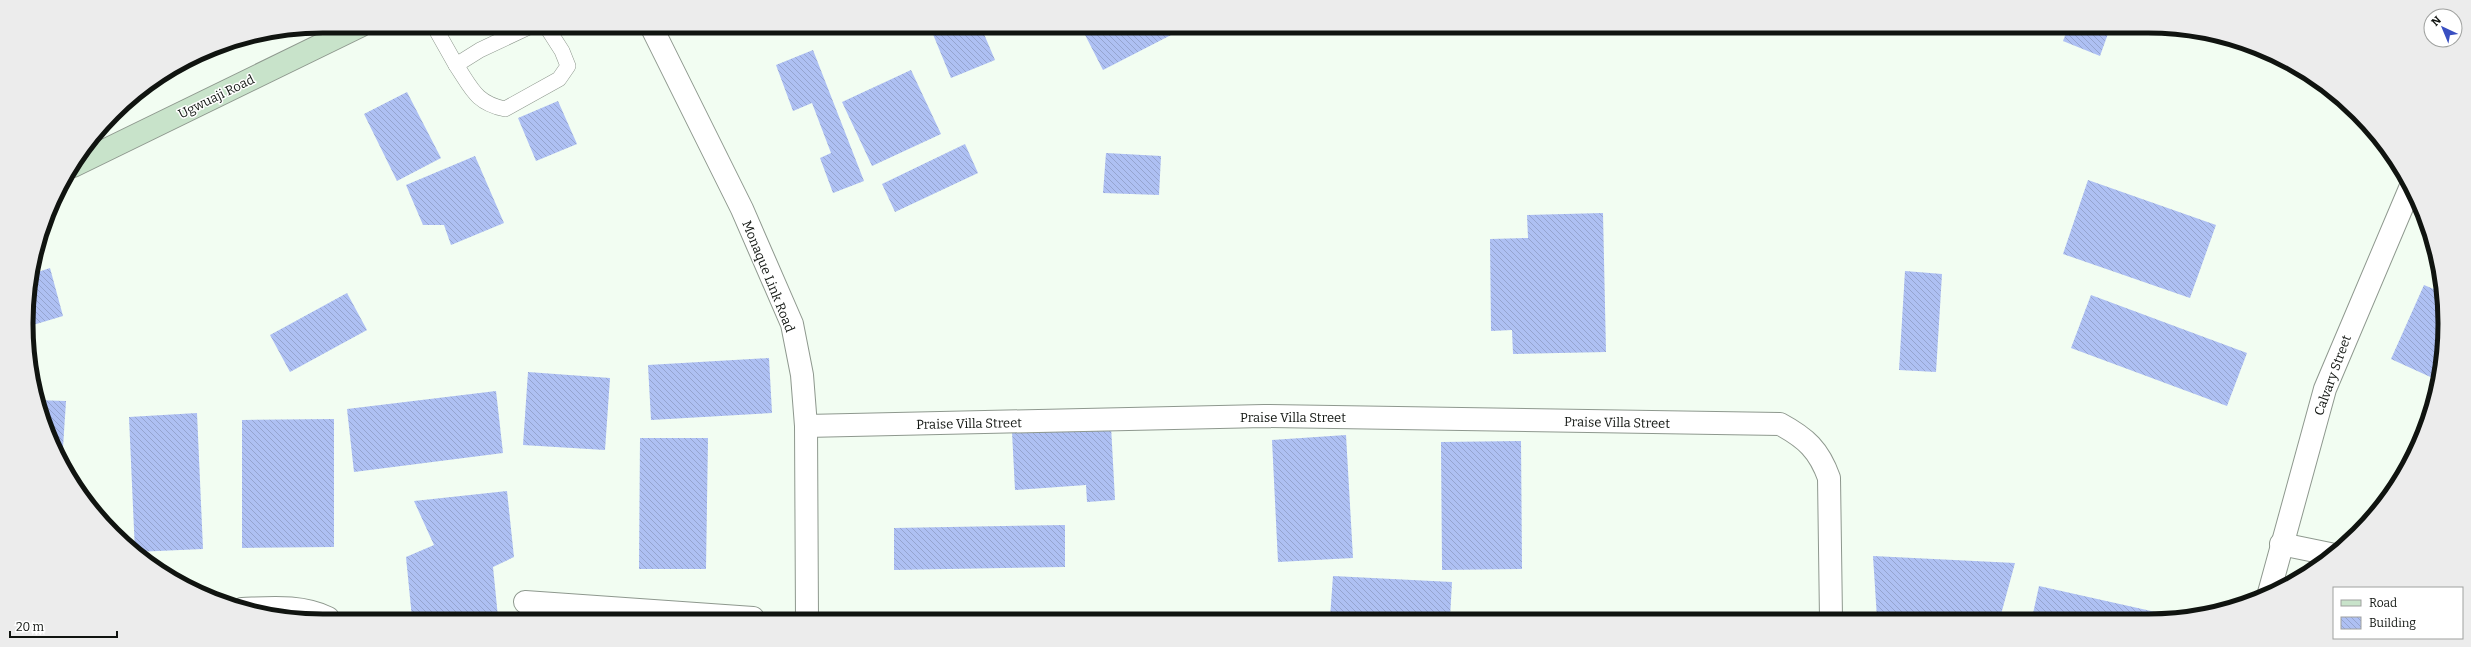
<svg xmlns="http://www.w3.org/2000/svg" width="2471" height="647" viewBox="0 0 2471 647" font-family="Bitter,serif">
	<style>
		.building { fill: url(#building-back-hatch) }
		.lines { fill: none; stroke-linecap: round; stroke-linejoin: round }
		.lane-casing { stroke: #8e988e; stroke-width: 16 }
		.street-casing { stroke: #8e988e; stroke-width: 24 }
		.secondary-casing { stroke: #8e988e; stroke-width: 24 }
		.lane { stroke: #fff; stroke-width: 15 }
		.street { stroke: #fff; stroke-width: 22 }
		.secondary { stroke: #c8e3ca; stroke-width: 22 }
		.labels { text-anchor: middle; stroke-width: 3; stroke-linejoin: round; paint-order: stroke }
		.street-label { font-size: 13px; fill: #101410; stroke: #fff }
		.rim { fill: none; stroke: #101410; stroke-width: 5 }
	</style>
	<defs>
		<pattern id="building-back-hatch" width="6" height="6" patternUnits="userSpaceOnUse"><rect width="6" height="6" fill="#aec0f3"/><path d="M-1 5l2 2M0 0l6 6M5-1l2 2" fill="none" stroke="#95a4cf"/></pattern>
	</defs>
	<rect width="100%" height="100%" fill="#f2fdf2"/>
	<!-- building -->
	<g class="building">
		<path d="M930 27H981L995 60 951 78Z"/>
		<path d="M1081 27H1170L1173 34 1103 70Z"/>
		<path d="M2068 28H2110L2100 56 2063 41Z"/>
		<path d="M2122 28 2141 29 2139 35Z"/>
		<path d="M813 50 864 181 833 193 820 158 831 153 812 103 793 111 776 65Z"/>
		<path d="M911 70 941 134 872 166 842 102Z"/>
		<path d="M407 92 441 158 397 181 364 114Z"/>
		<path d="M558 101 577 144 536 161 518 118Z"/>
		<path d="M965 144 978 173 895 212 882 184Z"/>
		<path d="M1106 153 1161 156 1159 195 1103 193Z"/>
		<path d="M475 156 504 223 451 245 444 225H423L406 185Z"/>
		<path d="M2088 180 2216 225 2190 298 2063 254Z"/>
		<path d="M1603 213 1606 352 1513 354 1512 330 1491 331 1490 239 1528 238 1527 215Z"/>
		<path d="M50 268 63 316 33 325 27 304 32 274Z"/>
		<path d="M1905 271 1942 274 1936 372 1899 370Z"/>
		<path d="M2424 285 2443 293 2444 304 2442 363 2437 380 2391 359Z"/>
		<path d="M347 293 367 330 290 372 270 335Z"/>
		<path d="M2091 295 2247 353 2227 406 2071 348Z"/>
		<path d="M769 358 772 413 651 420 648 365Z"/>
		<path d="M528 372 610 378 605 450 523 445Z"/>
		<path d="M496 391 503 453 354 472 347 409Z"/>
		<path d="M36 400 66 401 62 463 57 455Z"/>
		<path d="M197 413 203 549 135 552 129 417Z"/>
		<path d="M334 419V547L242 548V420Z"/>
		<path d="M1111 426 1115 500 1087 502 1086 485 1015 490 1012 432Z"/>
		<path d="M1346 435 1353 558 1278 562 1272 440Z"/>
		<path d="M640 438H708L706 569H639Z"/>
		<path d="M1521 441 1522 569 1442 570 1441 442Z"/>
		<path d="M507 491 514 557 493 567 498 617 412 618 406 557 434 545 414 501Z"/>
		<path d="M1065 525V567L894 570V528Z"/>
		<path d="M1873 556 2015 563 2000 618H1877Z"/>
		<path d="M1333 576 1452 582 1450 618H1330Z"/>
		<path d="M2039 586 2169 615V618H2032Z"/>
	</g>
	<g class="lines">
		<defs>
			<g id="lane">
				<path d="M434 26 456 65 480 50 531 26"/>
				<path d="M456 65C472 89 476 103 505 109L559 79 568 66 562 51 546 26"/>
			</g>
			<g id="street">
				<path d="M651 26 742 209 792 324 802 375 806 426 807 618"/>
				<path d="M806 426 1264 416 1780 424C1806 438 1819 450 1829 478L1831 618"/>
				<path d="M2281 544 2330 554"/>
				<path d="M2269 593 2325 389 2411 186"/>
				<path d="M525 602 753 618"/>
				<path d="M242 609C272 608 301 605 328 618"/>
			</g>
			<path id="secondary" d="M73 166 360 26"/>
		</defs>
		<!-- lane casing -->
		<use href="#lane" class="lane-casing"/>
		<!-- street casing -->
		<use href="#street" class="street-casing"/>
		<!-- secondary casing -->
		<use href="#secondary" class="secondary-casing"/>
		<!-- lane -->
		<use href="#lane" class="lane"/>
		<!-- street -->
		<use href="#street" class="street"/>
		<!-- secondary -->
		<use href="#secondary" class="secondary"/>
	</g>
	<g class="labels">
		<!-- street labels -->
		<g class="street-label">
			<text transform="translate(216 96) rotate(-26)" y="5">Ugwuaji Road</text>
			<text transform="translate(769 276) rotate(68)" y="5">Monaque Link Road</text>
			<text transform="translate(2332 375) rotate(-70)" y="5">Calvary Street</text>
			<text x="1293" y="422">Praise Villa Street</text>
			<text transform="translate(1617 422) rotate(1)" y="5">Praise Villa Street</text>
			<text transform="translate(969 423) rotate(-1)" y="5">Praise Villa Street</text>
		</g>
	</g>
	<!-- crop -->
	<path d="M0 0H2471V647H0ZM323 33H2148A290 290 0 0 1 2438 323V324A290 290 0 0 1 2148 614H323A290 290 0 0 1 33 324V323A290 290 0 0 1 323 33Z" fill="#ececec" fill-rule="evenodd"/>
	<path class="rim" d="M323 33H2148A290 290 0 0 1 2438 323V324A290 290 0 0 1 2148 614H323A290 290 0 0 1 33 324V323A290 290 0 0 1 323 33Z"/>
	<!-- legend -->
	<rect x="2333" y="587" width="130" height="52" fill="#ffffff" stroke="#9fa19f"/>
	<rect x="2341" y="600" width="20" height="6" fill="#c8e3ca" stroke="#9fa19f"/>
	<text x="2369" y="607" font-size="12" fill="#101410">Road</text>
	<rect x="2341" y="617" width="20" height="12" fill="url(#building-back-hatch)" stroke="#9fa19f"/>
	<text x="2369" y="627" font-size="12" fill="#101410">Building</text>
	<!-- north arrow -->
	<g transform="translate(2443 28) rotate(316)"><circle r="19" fill="#ffffff" stroke="#9fa19f"/>
	<path d="M0-3L7 15L0 10L-7 15Z" fill="#394fc1"/>
	<text y="-6" font-size="11" font-weight="bold" text-anchor="middle" fill="#101410">N</text>
	</g>
	<!-- scale -->
	<path d="M10 631v6h107v-6" fill="none" stroke="#101410" stroke-width="2"/>
	<text x="16" y="631" font-size="12" fill="#101410" stroke="#ffffff" stroke-width="3" paint-order="stroke">20 m</text>
</svg>
